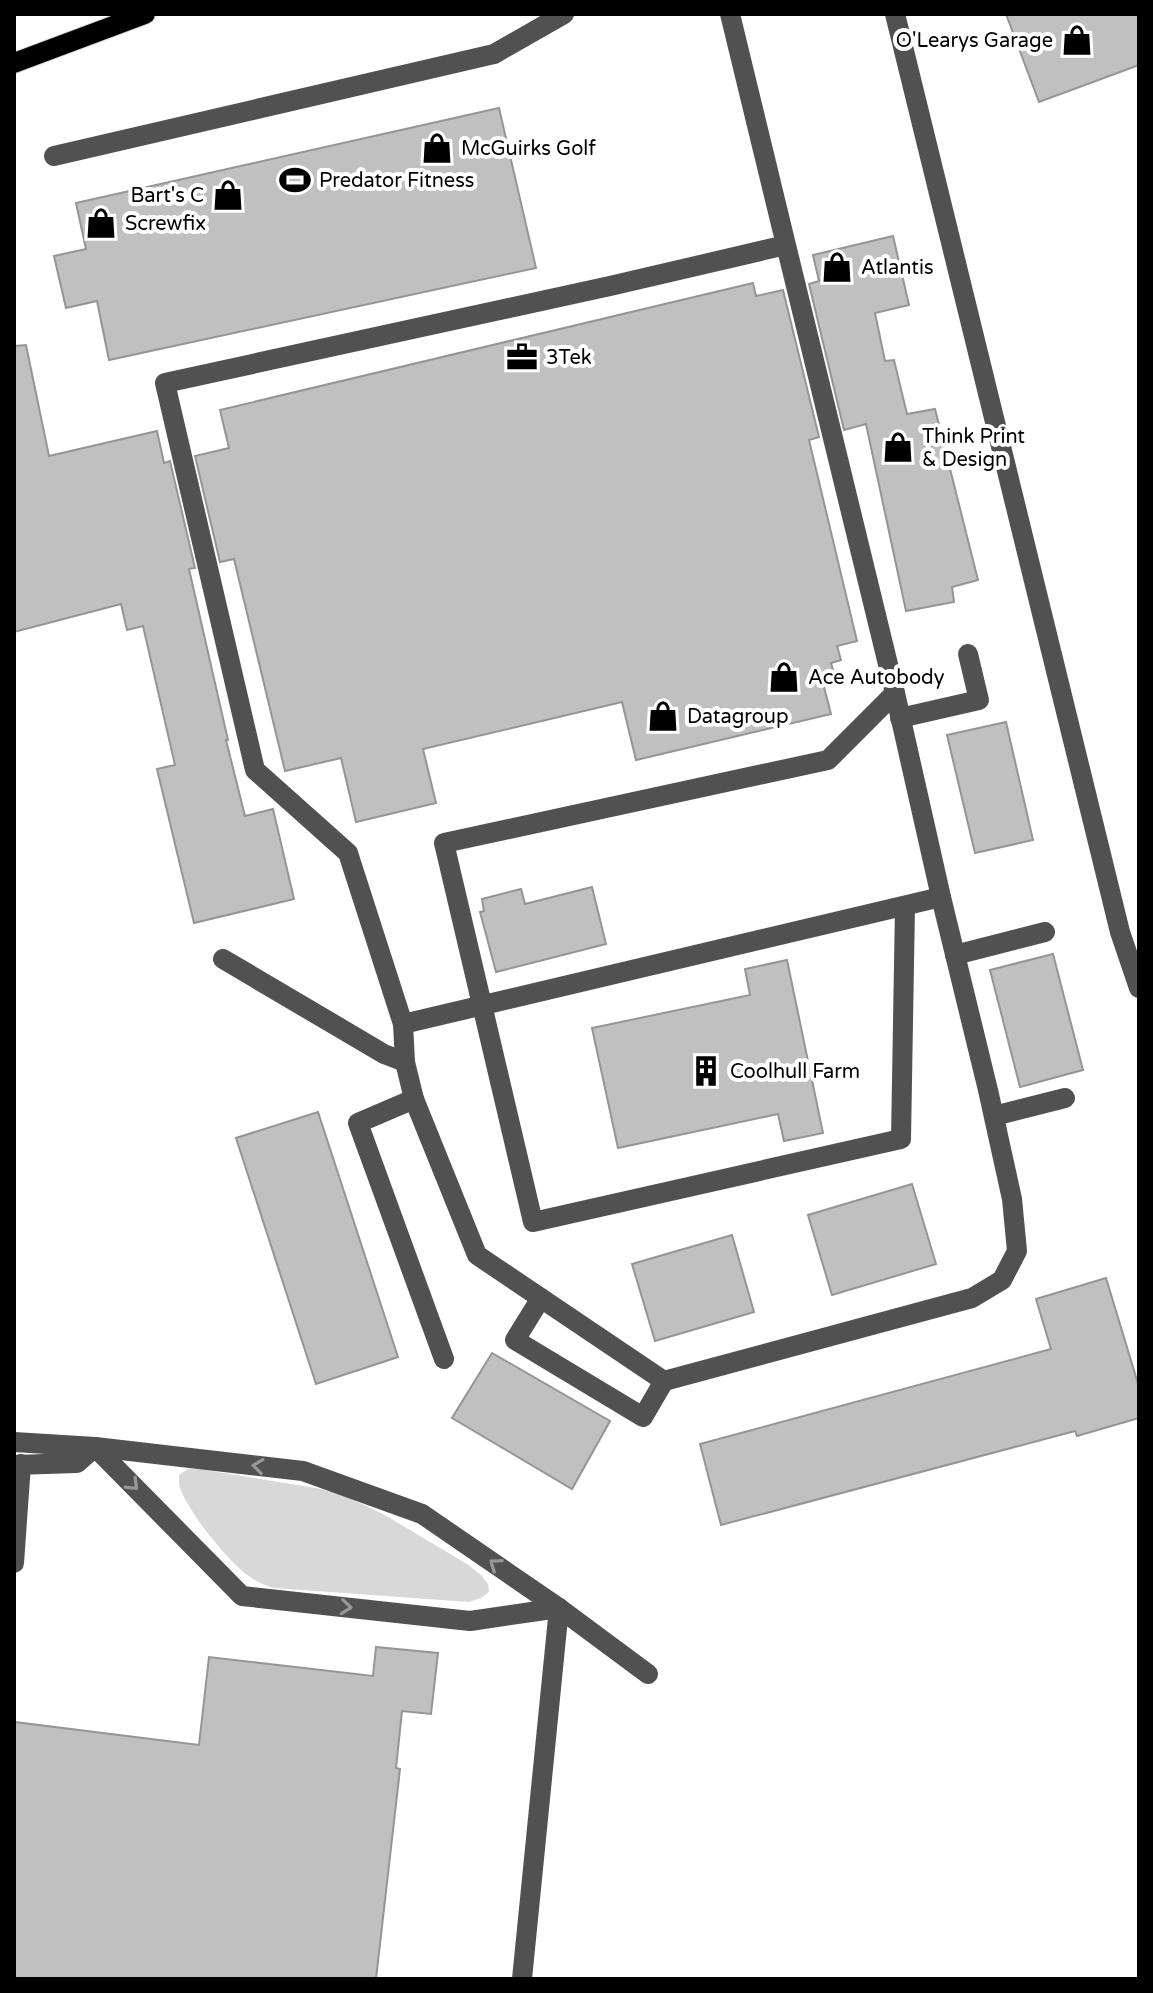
<svg xmlns="http://www.w3.org/2000/svg" width="1153" height="1993" viewBox="0 0 1153 1993" font-family="'Varela Round',sans-serif">
	<style>
		.green { fill: #d8d8d8 }
		.building { fill: #c0c0c0; stroke: #959595; stroke-width: 2 }
		.lines { fill: none; stroke-linecap: round; stroke-linejoin: round }
		.major-casing { stroke: #dbdbdb; stroke-width: 22 }
		.minor { stroke: #515151; stroke-width: 20 }
		.major { stroke: #000; stroke-width: 20 }
		.oneway { stroke: #979797 }
		.labels { text-anchor: middle; stroke-width: 8; stroke-linejoin: round; paint-order: stroke }
		.poi-label { font-size: 20px; fill: #000; stroke: #fff; text-anchor: start }
	</style>
	<rect width="100%" height="100%" fill="#fff"/>
	<!-- green -->
	<path class="green" d="M188 1469H199L316 1488 343 1495 383 1514 467 1564 481 1575 488 1584 489 1592 481 1598 469 1602 274 1588C263 1585 255 1581 246 1574 226 1559 188 1511 180 1488 179 1484 179 1478 179 1475Z"/>
	<!-- building -->
	<g class="building">
		<path d="M1006 14H1139V65L1039 102Z"/>
		<path d="M499 108 536 268 109 360 97 301 66 308 54 256 86 249 76 203Z"/>
		<path d="M893 236 909 305 875 313 885 361 894 360 907 414 935 409 978 580 952 587 954 602 906 611 866 424 844 430 809 284 819 281 813 255Z"/>
		<path d="M753 283 756 296 783 290 819 437 809 440 857 641 837 646 841 660 831 663 836 680 823 683 831 714 636 760 622 702 423 749 436 803 356 822 341 758 285 771 234 559 220 562 195 456 229 448 220 410Z"/>
		<path d="M26 345 49 456 157 431 164 463 170 461 195 568 189 569 228 740H226L245 816 273 809 294 899 194 923 157 769 175 765 143 626 127 630 121 604 14 632V346Z"/>
		<path d="M1006 722 1033 840 975 853 947 735Z"/>
		<path d="M592 887 606 944 496 972 480 912 484 911 482 899 521 889 525 904Z"/>
		<path d="M1053 954 1083 1070 1020 1087 990 970Z"/>
		<path d="M787 960 823 1133 784 1141 778 1114 618 1148 592 1028 750 995 745 969Z"/>
		<path d="M318 1112 398 1357 316 1384 236 1138Z"/>
		<path d="M912 1184 936 1264 832 1295 808 1215Z"/>
		<path d="M732 1235 754 1312 655 1341 632 1264Z"/>
		<path d="M1106 1278 1139 1387V1418L1077 1436 1075 1431 721 1525 700 1444 1051 1349 1036 1299Z"/>
		<path d="M492 1353 610 1421 572 1489 452 1418Z"/>
		<path d="M376 1647 438 1653 431 1714 402 1711 396 1768 400 1769 376 1979H14V1722L199 1745 209 1657 373 1676Z"/>
	</g>
	<g class="lines">
		<defs>
			<path id="major" d="M14 63 145 14"/>
		</defs>
		<!-- major casing -->
		<use href="#major" class="major-casing"/>
		<!-- minor -->
		<g class="minor">
			<path d="M730 14 786 245 610 286 165 383 255 770 348 853 403 1024 405 1062 414 1099 477 1255 664 1381 972 1298 1002 1280 1017 1251 1012 1199 988 1090 941 897 895 693 786 245"/>
			<path d="M895 14 1120 932 1139 988"/>
			<path d="M54 156 494 54 564 14"/>
			<path d="M895 693 828 760 444 843 533 1222 901 1139 905 906"/>
			<path d="M900 718 979 700 968 654"/>
			<path d="M955 955 1045 932"/>
			<path d="M223 959 384 1054 405 1062"/>
			<path d="M403 1024 941 897"/>
			<path d="M414 1099 358 1123 444 1359"/>
			<path d="M994 1116 1065 1098"/>
			<path d="M541 1298 515 1340 643 1417 664 1381"/>
			<path d="M14 1442 95 1447 303 1471 422 1514 559 1608 648 1674"/>
			<path d="M14 1465 77 1463 95 1447 242 1596 470 1621 559 1608"/>
			<path d="M14 1563 21 1464"/>
			<path d="M522 1979 559 1608"/>
		</g>
		<!-- major -->
		<use href="#major" class="major"/>
	</g>
	<!-- one-way arrows -->
	<defs><path id="oneway-chevron" d="M-2-3.5L2.5 0L-2 3.5" fill="none" stroke-width="1.6" stroke-linecap="round" stroke-linejoin="round" transform="scale(2)"/></defs>
	<g class="oneway">
		<use href="#oneway-chevron" transform="translate(258 1466) rotate(-173)"/>
		<use href="#oneway-chevron" transform="translate(133 1485) rotate(45)"/>
		<use href="#oneway-chevron" transform="translate(495 1564) rotate(-145)"/>
		<use href="#oneway-chevron" transform="translate(346 1607) rotate(6)"/>
	</g>
	<!-- icons -->
	<defs>
		<symbol id="shop-bare" viewBox="-9 -9 18 18"><path d="M-5-2.5h2.3a2.7 3.5 0 0 1 5.4 0H5L5.5 6h-11ZM-1.5-2.5h3a1.5 2.3 0 0 0-3 0Z" fill="#000" stroke="#fff" stroke-width="2.5" paint-order="stroke"/></symbol>
		<symbol id="stadium-bare" viewBox="-9 -9 18 18"><path d="M0-5a6.5 5 0 1 0 0 10a6.5 5 0 1 0 0-10ZM-3.5-1.8h7v3.6h-7Z" fill="#000" stroke="#fff" stroke-width="2.5" paint-order="stroke"/></symbol>
		<symbol id="office-bare" viewBox="-9 -9 18 18"><path d="M-6-3h4V-5.5h4V-3h4V5H-6ZM-1-4.5V-3h2v-1.5ZM-6 0V1H6V0Z" fill="#000" stroke="#fff" stroke-width="2.5" paint-order="stroke"/></symbol>
		<symbol id="building-bare" viewBox="-9 -9 18 18"><path d="M-4-6H4V6H1V3H-1V6H-4ZM-2.5-4.3h1.7v1.8h-1.7ZM.8-4.3h1.7v1.8H.8ZM-2.5-1h1.7V.8h-1.7ZM.8-1h1.7V.8H.8Z" fill="#000" stroke="#fff" stroke-width="2.5" paint-order="stroke"/></symbol>
	</defs>
	<g fill-rule="evenodd">
		<use href="#shop-bare" x="1055" y="18" width="44" height="44"/>
		<use href="#shop-bare" x="415" y="126" width="44" height="44"/>
		<use href="#stadium-bare" x="273" y="158" width="44" height="44"/>
		<use href="#shop-bare" x="206" y="173" width="44" height="44"/>
		<use href="#shop-bare" x="79" y="201" width="44" height="44"/>
		<use href="#shop-bare" x="815" y="245" width="44" height="44"/>
		<use href="#office-bare" x="500" y="335" width="44" height="44"/>
		<use href="#shop-bare" x="876" y="425" width="44" height="44"/>
		<use href="#shop-bare" x="762" y="655" width="44" height="44"/>
		<use href="#shop-bare" x="641" y="694" width="44" height="44"/>
		<use href="#building-bare" x="684" y="1049" width="44" height="44"/>
	</g>
	<g class="labels">
		<!-- poi labels -->
		<g class="poi-label">
			<text x="1053" y="47" text-anchor="end">O'Learys Garage</text>
			<text x="461" y="155">McGuirks Golf</text>
			<text x="319" y="187">Predator Fitness</text>
			<text x="204" y="202" text-anchor="end">Bart's C</text>
			<text x="125" y="230">Screwfix</text>
			<text x="861" y="274">Atlantis</text>
			<text x="546" y="364">3Tek</text>
			<text x="922" y="443">Think Print<tspan x="922" dy="23">&amp; Design</tspan></text>
			<text x="808" y="684">Ace Autobody</text>
			<text x="687" y="723">Datagroup</text>
			<text x="730" y="1078">Coolhull Farm</text>
		</g>
	</g>
	<!-- border -->
	<rect width="1153" height="1993" fill="none" stroke="#000000" stroke-width="32"/>
</svg>
